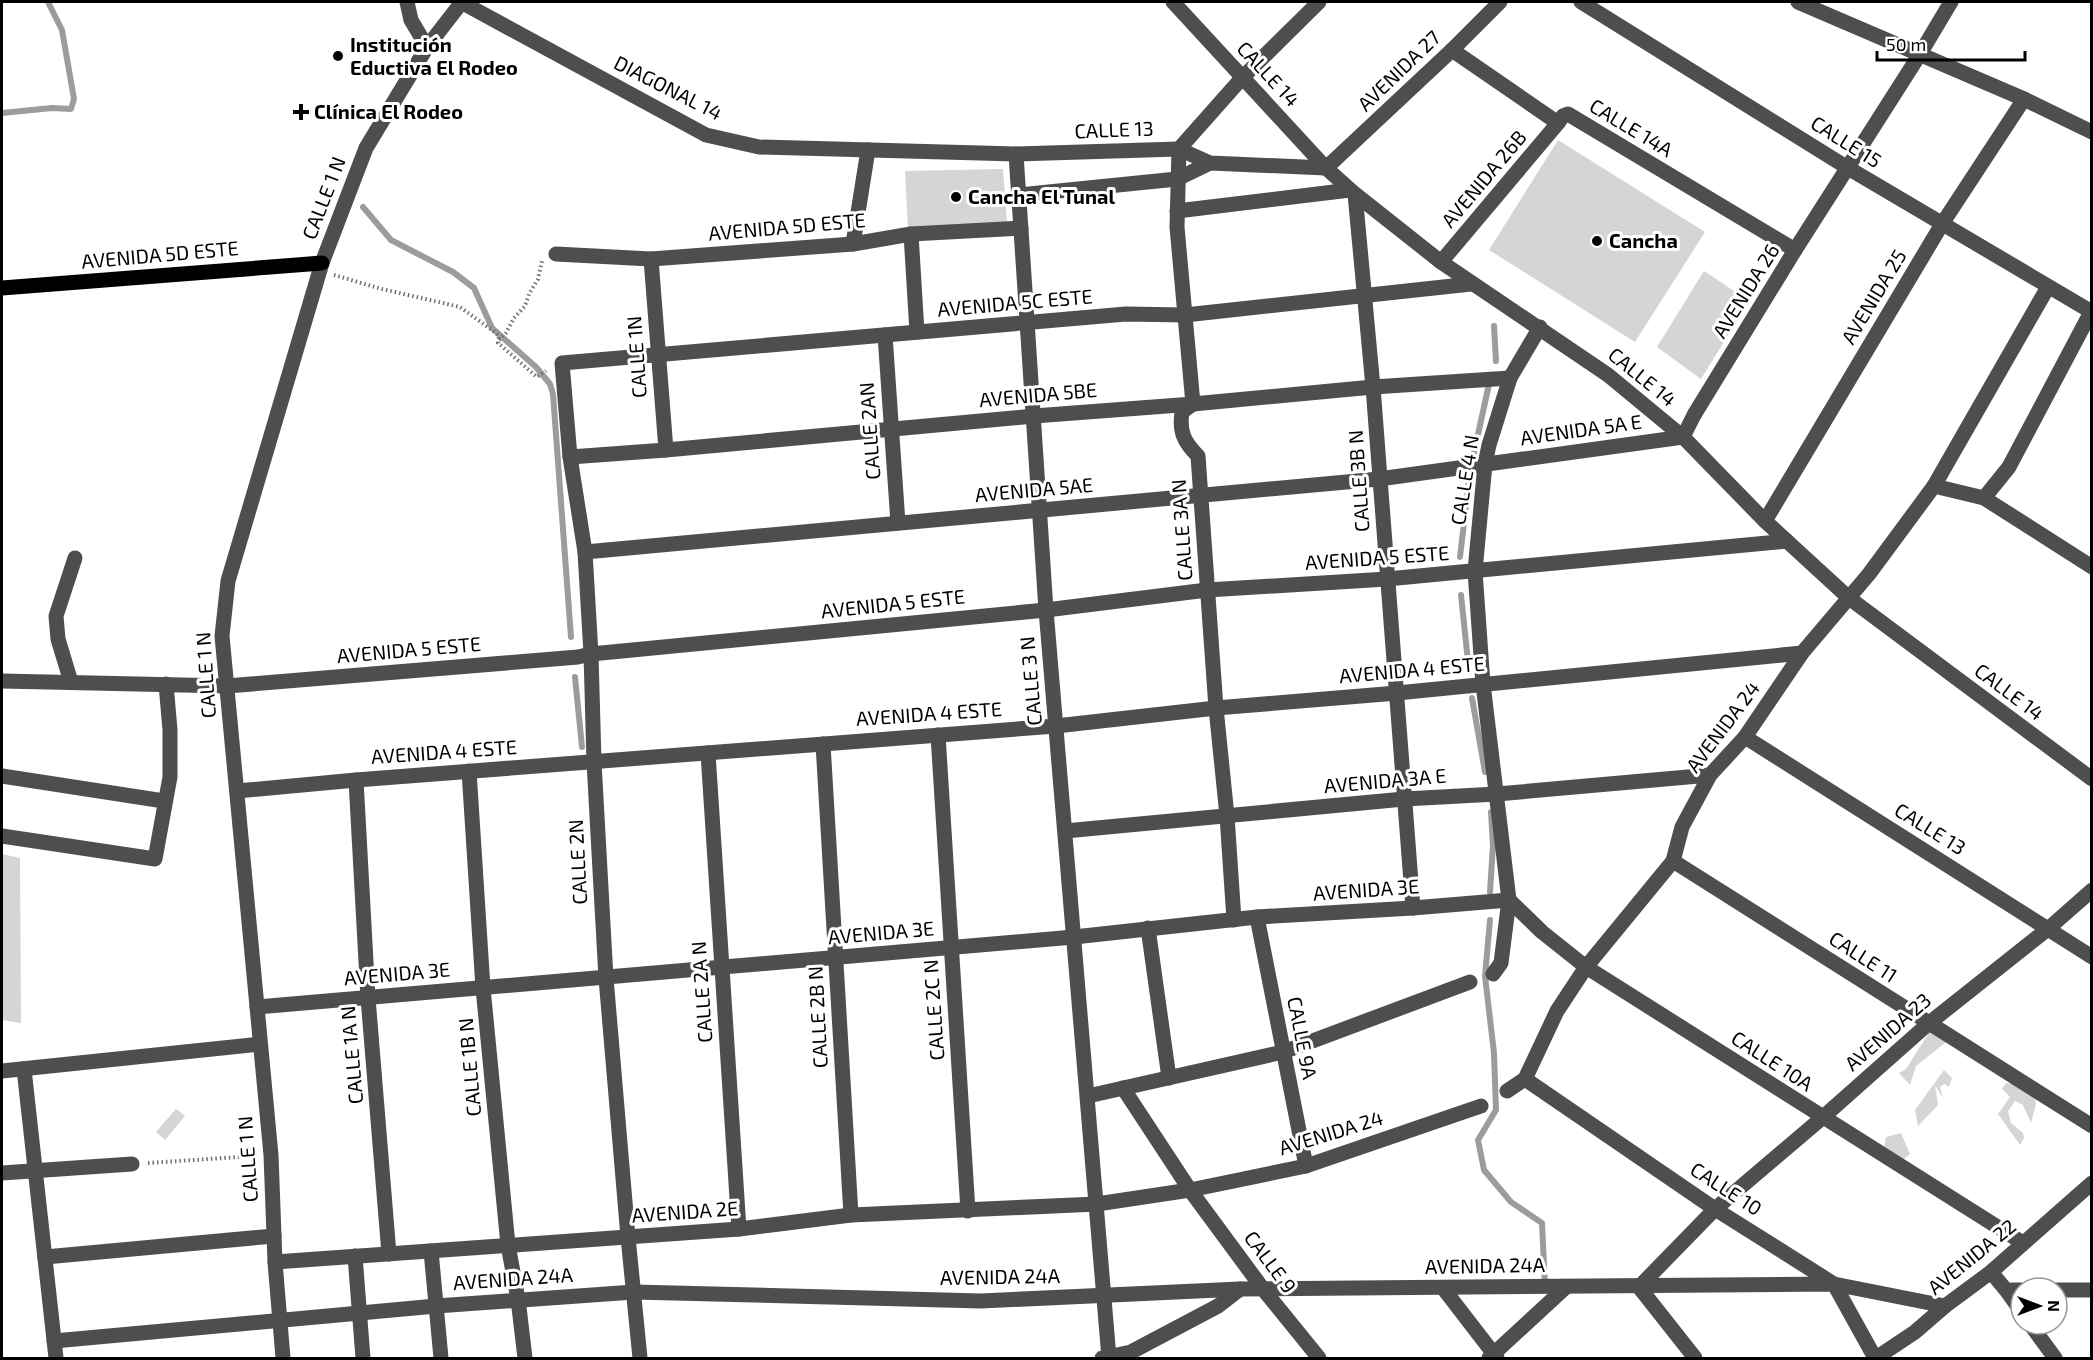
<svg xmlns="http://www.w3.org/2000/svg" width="2093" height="1360" viewBox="0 0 2093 1360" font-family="'Exo 2',sans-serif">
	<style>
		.green { fill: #d5d5d5 }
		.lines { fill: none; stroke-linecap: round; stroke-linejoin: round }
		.stream { stroke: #9c9c9c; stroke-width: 6 }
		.path { stroke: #707070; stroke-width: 4; stroke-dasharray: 1.5 3; stroke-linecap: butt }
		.minor { stroke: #4e4e4e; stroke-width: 15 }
		.major { stroke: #000; stroke-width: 15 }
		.poi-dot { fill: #000; stroke: #fff; stroke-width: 2 }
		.labels { text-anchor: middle; stroke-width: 6; stroke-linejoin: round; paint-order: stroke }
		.poi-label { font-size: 20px; font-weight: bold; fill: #000; stroke: #fff; text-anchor: start }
		.street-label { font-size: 20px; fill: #000; stroke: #fff }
	</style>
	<rect width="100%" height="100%" fill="#fff"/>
	<!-- green -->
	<g class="green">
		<path d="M1558 140 1705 232 1635 342 1489 250Z"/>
		<path d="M1003 169 1007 223 908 229 905 171Z"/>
		<path d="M1704 271 1749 301 1701 379 1657 347Z"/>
		<path d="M2 854 20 858 21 1023 2 1020Z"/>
		<path d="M1930 1031 1946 1042 1916 1066 1910 1085 1899 1073 1906 1069Z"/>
		<path d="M1944 1070 1952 1078 1949 1087 1945 1084 1940 1087 1943 1098 1935 1085 1938 1105 1918 1126 1915 1110Z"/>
		<path d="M2006 1083 2013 1084 2034 1095 2036 1104 2031 1123 2023 1105 2015 1101 2008 1111 2011 1123 2023 1133 2024 1138 2020 1145 1998 1114 2010 1097 2002 1089Z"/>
		<path d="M176 1109 185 1116 165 1140 156 1132Z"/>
		<path d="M1901 1133 1910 1154 1900 1162 1884 1150 1886 1137Z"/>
	</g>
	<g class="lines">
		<!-- stream -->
		<g class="stream">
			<path d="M2 113 52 108 71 109 74 99 62 30 48 2"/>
			<path d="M363 207 391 240 453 272 474 288 492 328 536 367 550 384 553 394 571 637"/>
			<path d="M1494 326 1496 361"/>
			<path d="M1472 462 1489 384"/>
			<path d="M1460 557 1469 480"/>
			<path d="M1461 595 1469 671"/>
			<path d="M575 677 582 747"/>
			<path d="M1472 698 1485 772"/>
			<path d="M1490 892 1493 845 1491 812"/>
			<path d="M1490 920 1485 976 1494 1053 1496 1110 1478 1140 1484 1170 1511 1202 1542 1223 1545 1286"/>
		</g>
		<!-- path -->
		<g class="path">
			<path d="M334 275 382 289 460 307 496 333 499 336 498 343 537 377 546 371"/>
			<path d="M499 340 506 333 514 318 525 306 529 294 538 279 542 261"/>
			<path d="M148 1163 254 1156"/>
		</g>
		<!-- minor -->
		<g class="minor">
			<path d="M407 2 411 20 427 47"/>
			<path d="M461 2 706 135 759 147 1016 154 1179 149 1210 163 1326 168 1452 50 1500 2"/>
			<path d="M1173 2 1326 168 1355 194 1441 262 1608 375 1683 437 1765 521 1849 598 2092 779"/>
			<path d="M1581 2 1848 168 2092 312"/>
			<path d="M1798 2 2024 99 2092 132"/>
			<path d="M1452 50 1558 123 1563 116 1568 114 1795 250"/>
			<path d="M1179 149 1177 227 1193 404 1182 412C1179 432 1184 442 1198 456L1216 708 1227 816 1234 920"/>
			<path d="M1179 149 1242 78 1319 2"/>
			<path d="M1016 154 1046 610 1109 1358"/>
			<path d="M1355 194 1373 387 1413 908"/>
			<path d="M1019 195 1177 179 1210 163"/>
			<path d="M1177 211 1350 190"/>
			<path d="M911 234 917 332"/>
			<path d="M853 244 868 150"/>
			<path d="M556 254 651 259 853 244 911 234 1021 228"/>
			<path d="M651 259 666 450"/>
			<path d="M1441 262 1558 123"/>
			<path d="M885 335 898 523"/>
			<path d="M1683 437 1694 415 1795 250 1920 54 1951 2"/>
			<path d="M570 457 666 450 1034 416 1193 404 1373 387 1510 378"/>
			<path d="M1934 486 1984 498 2009 467 2092 310"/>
			<path d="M1984 498 2092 567"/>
			<path d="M1765 521 1942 224 2024 99"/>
			<path d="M585 552 1379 479 1683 437"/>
			<path d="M2 681 227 686 578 657 591 654 1046 610 1207 590 1387 579 1787 541"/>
			<path d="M71 682 58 639 56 616 75 558"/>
			<path d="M938 735 968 1211"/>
			<path d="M1745 737 2092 957"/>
			<path d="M823 744 851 1215"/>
			<path d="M708 753 739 1229"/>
			<path d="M469 771 483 988 508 1245 518 1299 525 1358"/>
			<path d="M2 776 164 801"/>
			<path d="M356 780 368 998 389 1254"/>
			<path d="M237 791 356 780 1056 726 1216 708 1397 693 1802 653"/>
			<path d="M1065 831 1404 799 1497 794 1710 775"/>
			<path d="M2 836 155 859 170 777V730L166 684"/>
			<path d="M1673 861 2092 1126"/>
			<path d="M1509 900 1542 932 1586 967 2023 1243"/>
			<path d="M1257 917 1306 1166"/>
			<path d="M1148 928 1169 1078"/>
			<path d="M1493 974 1501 963 1509 900 1483 684 1475 571 1485 464 1489 445 1510 378 1540 327"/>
			<path d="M257 1007 1074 937 1257 917 1413 908 1509 900"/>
			<path d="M24 1069 56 1358"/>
			<path d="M2 1071 260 1044"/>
			<path d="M1525 1079 1715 1209 1834 1284 1875 1358"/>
			<path d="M1123 1088 1190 1190 1263 1289 1319 1358"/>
			<path d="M1507 1091 1525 1079 1557 1011 1586 967 1673 861 1682 827 1710 775 1745 737 1802 653 1869 574 1934 486 2048 287"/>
			<path d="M1088 1096 1283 1052 1470 982"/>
			<path d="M2 1173 132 1164"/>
			<path d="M431 1251 441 1358"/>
			<path d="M355 1256 363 1358"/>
			<path d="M45 1257 274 1236"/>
			<path d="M275 1262 739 1229 851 1215 1097 1204 1190 1190 1306 1166 1481 1106"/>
			<path d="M1991 1272 2006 1290H2021"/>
			<path d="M1443 1288 1497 1358"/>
			<path d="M2006 1290 2021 1311"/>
			<path d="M2057 1290H2092"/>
			<path d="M2030 1324 2055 1358"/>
			<path d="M54 1341 436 1306 634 1292 981 1301 1240 1289 1834 1284 1945 1306"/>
			<path d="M283 1358 275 1262 271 1155 222 636 228 581 322 263 366 148 427 47 462 2"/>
			<path d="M640 1358 628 1237 606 978 594 762 591 654 585 552 570 457 562 363 1126 314 1185 315 1471 284"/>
			<path d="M1102 1358 1131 1352 1218 1306 1240 1289"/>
			<path d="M1489 1358 1566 1287"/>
			<path d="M1695 1358 1639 1287 1715 1209 1822 1118 1928 1024 2049 928 2092 890"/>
			<path d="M1876 1358 1915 1332 1945 1306 1991 1272 2092 1183"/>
		</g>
		<!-- major -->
		<path class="major" d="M2 288 322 263"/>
	</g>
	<!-- markers -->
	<g class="poi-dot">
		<circle cx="338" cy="56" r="6"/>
		<path d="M298 103h6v6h6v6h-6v6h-6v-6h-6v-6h6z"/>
		<circle cx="956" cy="197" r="6"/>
		<circle cx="1597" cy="241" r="6"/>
	</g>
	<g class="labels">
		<!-- poi labels -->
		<g class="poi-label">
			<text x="350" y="52">Institución<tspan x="350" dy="23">Eductiva El Rodeo</tspan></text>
			<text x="314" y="119">Clínica El Rodeo</text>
			<text x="968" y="204">Cancha El Tunal</text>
			<text x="1609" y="248">Cancha</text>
		</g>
		<!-- street labels -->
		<g class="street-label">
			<text transform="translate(1399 71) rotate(-44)" y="7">AVENIDA 27</text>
			<text transform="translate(1268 74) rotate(47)" y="7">CALLE 14</text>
			<text transform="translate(668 88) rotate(27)" y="7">DIAGONAL 14</text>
			<text transform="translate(1631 128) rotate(31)" y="7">CALLE 14A</text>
			<text transform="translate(1114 130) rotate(-2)" y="7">CALLE 13</text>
			<text transform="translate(1846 142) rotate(32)" y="7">CALLE 15</text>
			<text transform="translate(1484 179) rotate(-50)" y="7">AVENIDA 26B</text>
			<text transform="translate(324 198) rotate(-69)" y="7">CALLE 1 N</text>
			<text transform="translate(787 227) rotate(-5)" y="7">AVENIDA 5D ESTE</text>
			<text transform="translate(160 255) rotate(-5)" y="7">AVENIDA 5D ESTE</text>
			<text transform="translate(1746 291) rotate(-58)" y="7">AVENIDA 26</text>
			<text transform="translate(1874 297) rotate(-59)" y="7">AVENIDA 25</text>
			<text transform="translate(1015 303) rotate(-5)" y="7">AVENIDA 5C ESTE</text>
			<text transform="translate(637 357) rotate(-94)" y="7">CALLE 1N</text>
			<text transform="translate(1642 377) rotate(39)" y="7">CALLE 14</text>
			<text transform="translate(1038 395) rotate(-5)" y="7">AVENIDA 5BE</text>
			<text transform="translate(1581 430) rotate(-8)" y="7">AVENIDA 5A E</text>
			<text transform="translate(870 431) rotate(-94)" y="7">CALLE 2AN</text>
			<text transform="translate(1465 480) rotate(-81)" y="7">CALLE 4 N</text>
			<text transform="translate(1359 481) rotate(-94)" y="7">CALLE 3B N</text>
			<text transform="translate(1034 490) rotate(-5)" y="7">AVENIDA 5AE</text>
			<text transform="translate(1182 530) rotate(-94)" y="7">CALLE 3A N</text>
			<text transform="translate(1377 558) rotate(-4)" y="7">AVENIDA 5 ESTE</text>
			<text transform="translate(893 604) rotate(-6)" y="7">AVENIDA 5 ESTE</text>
			<text transform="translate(409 650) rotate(-5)" y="7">AVENIDA 5 ESTE</text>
			<text transform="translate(1412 670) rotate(-5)" y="7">AVENIDA 4 ESTE</text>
			<text transform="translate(206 675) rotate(-94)" y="7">CALLE 1 N</text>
			<text transform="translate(1031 681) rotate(-95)" y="7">CALLE 3 N</text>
			<text transform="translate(2009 692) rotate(37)" y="7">CALLE 14</text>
			<text transform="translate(929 714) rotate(-4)" y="7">AVENIDA 4 ESTE</text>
			<text transform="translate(1723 727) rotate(-53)" y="7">AVENIDA 24</text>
			<text transform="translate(444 752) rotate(-4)" y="7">AVENIDA 4 ESTE</text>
			<text transform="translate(1385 781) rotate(-5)" y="7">AVENIDA 3A E</text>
			<text transform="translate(1930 829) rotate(32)" y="7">CALLE 13</text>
			<text transform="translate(578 862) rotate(-93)" y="7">CALLE 2N</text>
			<text transform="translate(1366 890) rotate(-4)" y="7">AVENIDA 3E</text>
			<text transform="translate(881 933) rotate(-5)" y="7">AVENIDA 3E</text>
			<text transform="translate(1863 957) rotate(33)" y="7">CALLE 11</text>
			<text transform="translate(397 974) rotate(-5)" y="7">AVENIDA 3E</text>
			<text transform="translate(702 992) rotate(-94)" y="7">CALLE 2A N</text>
			<text transform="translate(934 1010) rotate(-94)" y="7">CALLE 2C N</text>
			<text transform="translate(818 1017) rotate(-93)" y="7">CALLE 2B N</text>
			<text transform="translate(1888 1032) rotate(-41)" y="7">AVENIDA 23</text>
			<text transform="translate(1302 1038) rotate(79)" y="7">CALLE 9A</text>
			<text transform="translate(352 1055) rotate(-95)" y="7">CALLE 1A N</text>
			<text transform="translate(1772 1061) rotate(33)" y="7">CALLE 10A</text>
			<text transform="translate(470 1067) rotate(-95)" y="7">CALLE 1B N</text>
			<text transform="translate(1331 1133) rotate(-17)" y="7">AVENIDA 24</text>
			<text transform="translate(248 1159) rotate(-94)" y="7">CALLE 1 N</text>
			<text transform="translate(1726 1189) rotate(33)" y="7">CALLE 10</text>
			<text transform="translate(685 1212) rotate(-4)" y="7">AVENIDA 2E</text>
			<text transform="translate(1972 1257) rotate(-39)" y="7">AVENIDA 22</text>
			<text transform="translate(1270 1262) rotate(53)" y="7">CALLE 9</text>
			<text transform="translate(1485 1266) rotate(-1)" y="7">AVENIDA 24A</text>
			<text transform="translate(1000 1277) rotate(-1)" y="7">AVENIDA 24A</text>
			<text transform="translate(513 1279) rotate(-4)" y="7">AVENIDA 24A</text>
		</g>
	</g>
	<!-- border -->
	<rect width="2093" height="1360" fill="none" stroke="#000000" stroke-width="6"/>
	<!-- north arrow -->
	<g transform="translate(2039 1306) rotate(90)"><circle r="28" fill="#ffffff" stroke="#999999" stroke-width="1.5"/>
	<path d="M0-4.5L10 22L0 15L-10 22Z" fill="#000000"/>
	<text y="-9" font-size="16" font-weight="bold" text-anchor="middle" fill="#000000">N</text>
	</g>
	<!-- scale -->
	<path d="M1877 51v9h148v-9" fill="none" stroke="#000000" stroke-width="3"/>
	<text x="1886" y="51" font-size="18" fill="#000000" stroke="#ffffff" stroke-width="4.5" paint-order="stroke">50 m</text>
</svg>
